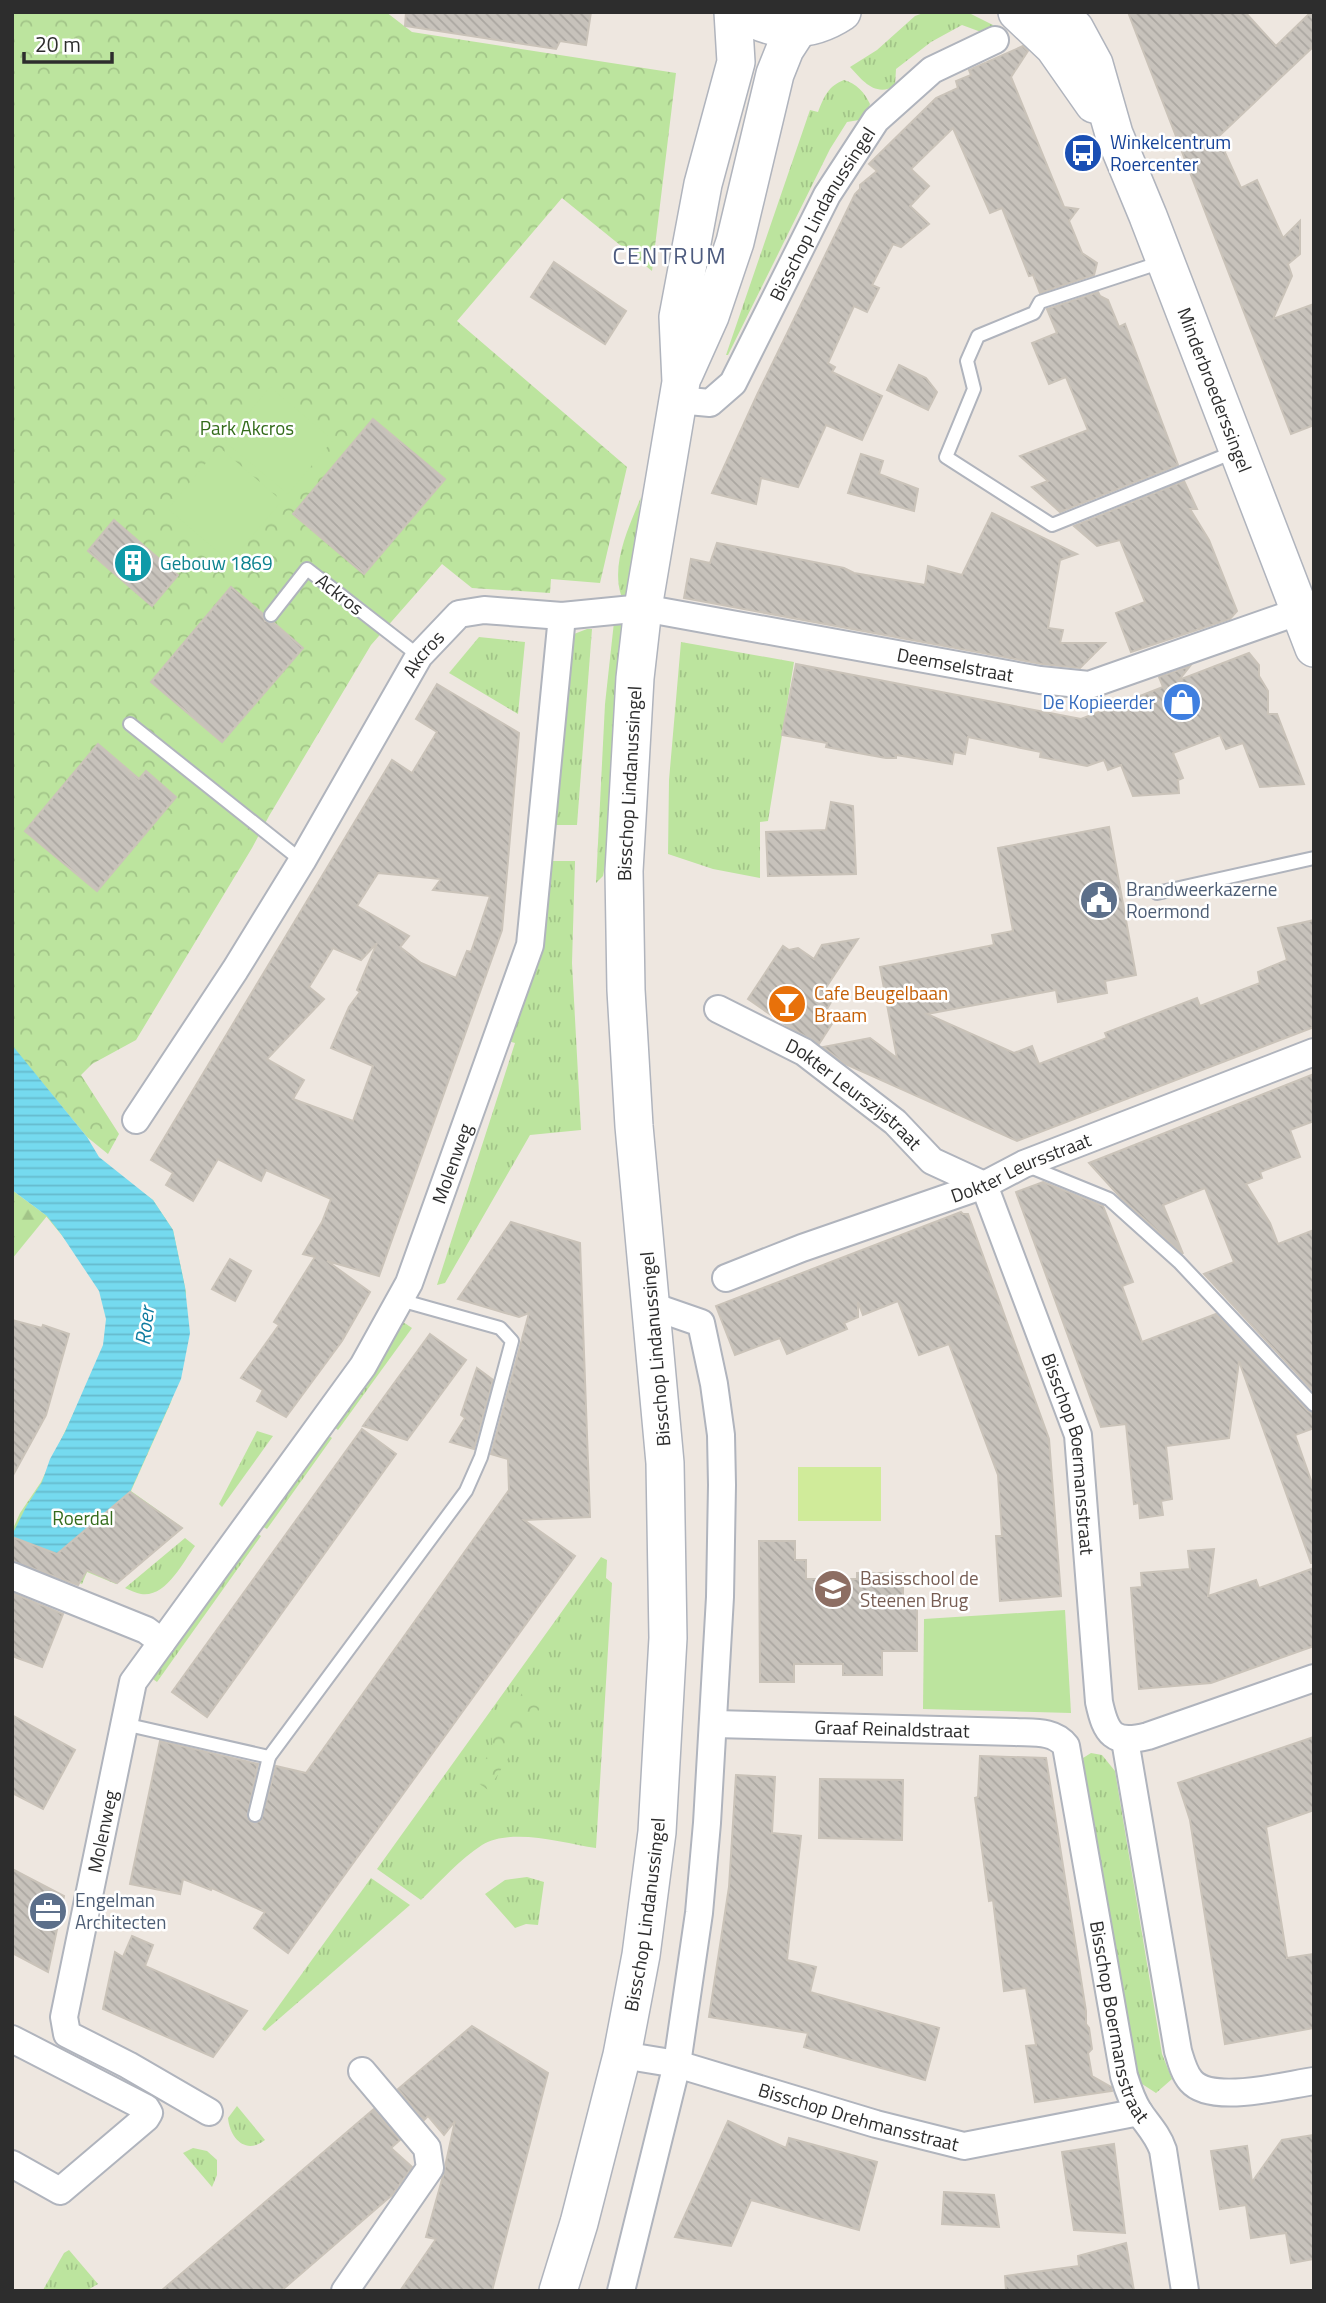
<svg xmlns="http://www.w3.org/2000/svg" width="1326" height="2303" viewBox="0 0 1326 2303" font-family="'Titillium Web',sans-serif">
	<style>
		.grass { fill: url(#grass-tufts) }
		.forest { fill: url(#forest-firs) }
		.park { fill: url(#park-crowns) }
		.garden { fill: #bce49e }
		.pitch { fill: #d0eb9a }
		.water { fill: url(#water-rules) }
		.building { fill: url(#building-back-hatch); stroke: #cac3b9; stroke-width: 2; fill-rule: evenodd }
		.lines { fill: none; stroke-linecap: round; stroke-linejoin: round }
		.lane-casing { stroke: #b0b4bd; stroke-width: 16 }
		.street-casing { stroke: #b0b4bd; stroke-width: 30 }
		.secondary-casing { stroke: #b0b4bd; stroke-width: 40 }
		.lane { stroke: #fff; stroke-width: 12 }
		.street { stroke: #fff; stroke-width: 26 }
		.secondary { stroke: #fff; stroke-width: 37 }
		.labels { text-anchor: middle; stroke-width: 5; stroke-linejoin: round; paint-order: stroke }
		.transit-label { font-size: 19px; fill: #164399; stroke: #fff; text-anchor: start }
		.street-label { font-size: 19px; fill: #2d2d2d; stroke: #fff }
		.park-label { font-size: 19px; fill: #346c1c; stroke: #fff }
		.culture-label { font-size: 19px; fill: #0d838f; stroke: #fff; text-anchor: start }
		.shop-label { font-size: 19px; fill: #366cbe; stroke: #fff; text-anchor: end }
		.service-label { font-size: 19px; fill: #4e5e75; stroke: #fff; text-anchor: start }
		.food-label { font-size: 19px; fill: #c56008; stroke: #fff; text-anchor: start }
		.education-label { font-size: 19px; fill: #785e54; stroke: #fff; text-anchor: start }
		.water-label { font-size: 21px; font-style: italic; fill: #0e7ca0; stroke: #fff }
		.quarter-label { font-size: 23px; letter-spacing: 2px; fill: #4d5b7f; stroke: #fff }
	</style>
	<defs>
		<pattern id="grass-tufts" width="24" height="20" patternUnits="userSpaceOnUse" patternTransform="scale(1.75)"><rect width="24" height="20" fill="#bce49e"/><path d="M3 7l-1-3M5 7V3M7 7l1-3M15 17l-1-3M17 17v-4M19 17l1-3" fill="none" stroke="#a2c488"/></pattern>
		<pattern id="forest-firs" width="22" height="20" patternUnits="userSpaceOnUse" patternTransform="scale(1.75)"><rect width="22" height="20" fill="#bce49e"/><path d="M5 1l3.5 6h-7zM16 11l3.5 6h-7z" fill="#a2c488"/></pattern>
		<pattern id="park-crowns" width="20" height="18" patternUnits="userSpaceOnUse" patternTransform="scale(1.75)"><rect width="20" height="18" fill="#bce49e"/><path d="M2 6a3 3 0 1 1 6 0M12 15a3 3 0 1 1 6 0" fill="none" stroke="#a2c488"/></pattern>
		<pattern id="water-rules" width="6" height="5" patternUnits="userSpaceOnUse" patternTransform="scale(1.75)"><rect width="6" height="5" fill="#75daef"/><path d="M0 2.5h6" fill="none" stroke="#66bbcd"/></pattern>
		<pattern id="building-back-hatch" width="6" height="6" patternUnits="userSpaceOnUse" patternTransform="scale(1.75)"><rect width="6" height="6" fill="#c7c2bb"/><path d="M-1 5l2 2M0 0l6 6M5-1l2 2" fill="none" stroke="#aba7a1"/></pattern>
	</defs>
	<rect width="100%" height="100%" fill="#eee7e0"/>
	<!-- grass -->
	<g class="grass">
		<path d="M926 12H967L995 26 994 31 984 37 981 32 962 25 931 42 896 69 895 86C875 97 863 81 850 67L877 50 915 16Z"/>
		<path d="M844 80C856 83 865 93 870 104L865 119 847 122 830 149 728 355H726L810 110 818 112C824 97 828 86 844 80Z"/>
		<path d="M641 497 628 596 621 595C611 563 629 527 641 497Z"/>
		<path d="M614 622H626L606 860 603 876 596 883 605 704Z"/>
		<path d="M587 629H592L577 825H551L570 642 574 634Z"/>
		<path d="M479 637 525 642 518 714 449 673Z"/>
		<path d="M681 642 794 662 768 821 760 822V878L713 869 668 854 669 780Z"/>
		<path d="M548 861H575L572 963 581 1130 530 1135 445 1283 437 1285 515 1043 505 1040Z"/>
		<path d="M400 1320 412 1328 338 1430 331 1425Z"/>
		<path d="M257 1431 273 1436 222 1507 219 1504Z"/>
		<path d="M325 1433 332 1438 267 1529 260 1525Z"/>
		<path d="M254 1531 261 1536 157 1682 150 1677Z"/>
		<path d="M185 1538 195 1546C183 1562 166 1598 141 1594 136 1593 130 1590 125 1588Z"/>
		<path d="M601 1557 607 1560 606 1578 612 1583 596 1848C563 1843 512 1827 482 1845 460 1859 440 1882 421 1900L377 1869Z"/>
		<path d="M1091 1753 1102 1755 1115 1771 1162 2054 1172 2079 1156 2093 1139 2082 1128 2065 1088 1796 1083 1758Z"/>
		<path d="M527 1877 544 1882 538 1925 526 1924 515 1928 485 1894 505 1880Z"/>
		<path d="M371 1878 410 1905 265 2031 262 2029Z"/>
		<path d="M237 2106 265 2140C246 2155 230 2139 228 2118Z"/>
		<path d="M193 2148 207 2151 217 2160V2175L212 2187 183 2153Z"/>
		<path d="M69 2250 98 2284 86 2291 43 2290 64 2253Z"/>
	</g>
	<!-- forest -->
	<path class="forest" d="M12 1190 47 1216 12 1259Z"/>
	<!-- park -->
	<g class="park">
		<path d="M12 12H386L412 32 676 73 652 271 562 198 457 321 627 467 600 583 551 579 550 593 472 588 442 564 371 645 269 816 252 848 136 1040 92 1064 81 1075 119 1134 108 1154 87 1137 36 1075 94 1158 153 1200 173 1230 186 1292 185 1342 171 1402 131 1491 183 1528 116 1584 87 1572 82 1584 12 1556V1531L20 1513 41 1482 112 1332 113 1297 21 1186 12 1178Z"/>
		<path d="M523 1692 542 1705 488 1790 471 1778 493 1749 491 1734 502 1722Z"/>
	</g>
	<!-- garden -->
	<g class="garden">
		<path d="M270 387 333 440 288 494 225 442Z"/>
		<path d="M219 447 282 501 230 562 168 509Z"/>
		<path d="M1065 1610 1071 1713 923 1709 924 1619Z"/>
	</g>
	<!-- pitch -->
	<rect class="pitch" x="798" y="1467" width="83" height="54"/>
	<!-- water -->
	<path class="water" d="M12 1045 87 1137 99 1157 153 1200 173 1230 185 1287 190 1333 181 1379 130 1492 57 1554 12 1537V1535L26 1507 42 1482 50 1459 65 1432 103 1345 106 1319 99 1291 61 1234 47 1216 12 1190Z"/>
	<!-- building -->
	<g class="building">
		<path d="M406 12H591L586 45 560 41 556 49 405 26Z"/>
		<path d="M1128 12H1245L1276 46 1311 12H1314V46L1218 137 1241 188 1257 180 1283 238 1300 221V254L1288 264 1292 276 1273 319 1314 304V425L1291 434Z"/>
		<path d="M1023 46 1028 51 1011 77 1064 207 1078 209 1069 221 1082 253 1097 263 1094 275 1040 293 1033 275 1029 276 1002 208 990 213 953 128 911 169 929 186 910 206 929 224 901 247 893 244 872 285 879 288 867 312 854 306 828 363 835 367 832 372 882 396 862 440 826 425 798 487 761 478 756 504 712 493 757 395 855 194 860 189V185L877 171 869 164 936 98 958 88 956 81 971 75 969 70Z"/>
		<path d="M554 262 626 311 605 344 531 297Z"/>
		<path d="M1098 292 1100 296 1108 300 1119 327 1125 324 1178 465 1060 512 1032 487 1048 481 1020 456 1088 430 1066 377 1049 384 1032 343 1057 333 1047 309Z"/>
		<path d="M899 365 926 378 937 392 928 410 887 390Z"/>
		<path d="M373 419 445 479 364 574 293 514Z"/>
		<path d="M861 454 883 461 879 474 918 489 914 511 848 493Z"/>
		<path d="M1184 481 1197 509H1190L1209 540 1237 611 1230 619 1131 652 1116 613 1145 602 1120 540 1097 546 1074 526Z"/>
		<path d="M992 513 1077 554 1060 560 1048 628 1063 630 1060 643H1105L1080 668 1042 664 684 598 691 559 710 563 717 543 844 568 854 573 925 585 928 566 962 575Z"/>
		<path d="M114 520 178 575 152 606 88 551Z"/>
		<path d="M231 587 262 613 265 621 274 623 303 648 222 742 151 682Z"/>
		<path d="M1249 653 1259 665V676L1268 691V714H1277L1304 784 1260 787 1243 743 1226 749 1220 735 1173 753 1183 778 1178 780 1179 793 1133 796 1121 765 1108 770 1104 760 1087 766 1040 757 1041 752 968 737 965 754 954 752 952 764 896 755V758H886L847 751 826 747 827 743 782 735 796 664 1081 719 1163 687 1159 677 1190 666 1179 680Z"/>
		<path d="M437 684 519 733 502 930 379 1276 327 1261 370 1292 342 1341 286 1417 257 1401 263 1390 241 1378 279 1325 274 1322 315 1257 303 1254 322 1222 331 1199 266 1170 261 1181 218 1159 193 1201 166 1185 173 1173 151 1160 392 760 412 773 437 732 416 719ZM378 873 441 879 433 890 490 896 471 952 467 951 456 978 421 963 400 947 409 936 357 906ZM377 943 357 990 360 992 349 1007 331 1048 373 1066 353 1121 293 1099 304 1080 267 1059 324 999 309 987 333 948 361 960Z"/>
		<path d="M98 744 139 779 146 771 176 797 97 891 25 831Z"/>
		<path d="M831 802 853 806 856 874 768 876 766 832 826 830Z"/>
		<path d="M1109 827 1136 975 1105 981 1107 993 1058 1002 1056 990 927 1014 1014 1053 1032 1046 1039 1064 1107 1038 1105 1033 1197 998 1200 1006 1260 983 1258 972 1287 960 1278 928 1314 920V1027L1017 1141 845 1064 823 1047 870 1038 897 1058 880 967 994 945 992 935 1013 931 998 848Z"/>
		<path d="M858 939 825 989 835 995 827 1009 837 1016 819 1044 787 1026 748 999 783 946 789 950 798 948 814 959 822 945Z"/>
		<path d="M1314 1074V1121L1290 1130 1300 1157 1260 1172 1262 1178 1246 1184 1270 1223 1278 1244 1314 1230V1392L1204 1274 1234 1262 1205 1188 1163 1205 1183 1254 1121 1198 1089 1163Z"/>
		<path d="M1043 1182 1103 1206 1133 1282 1122 1286 1142 1342 1216 1314 1308 1411 1314 1414V1428L1295 1435 1314 1489V1563H1311L1239 1361 1229 1438 1166 1446 1172 1499 1161 1501 1163 1515 1140 1518 1139 1503 1134 1504 1126 1424 1101 1427 1016 1192Z"/>
		<path d="M961 1212 963 1214H968L1049 1439 1061 1596 1000 1601 996 1536H1002L998 1475 949 1344 919 1355 898 1301 863 1315 858 1302V1317L844 1323 847 1329 787 1354 780 1338 735 1355 716 1306Z"/>
		<path d="M511 1222 580 1243 590 1517 524 1520 575 1556 288 1953 254 1928 265 1912 212 1888 211 1890 183 1879 180 1894 130 1884 160 1741 258 1764 247 1817 252 1823 261 1821 276 1766 306 1773 509 1490 508 1459 491 1454 529 1313 519 1317 458 1299Z"/>
		<path d="M230 1259 251 1271 235 1301 212 1289Z"/>
		<path d="M12 1320 42 1328 43 1325 69 1334 46 1415 12 1477Z"/>
		<path d="M430 1334 466 1360 407 1440 363 1426Z"/>
		<path d="M477 1368 493 1380 474 1449 450 1442 465 1418 461 1415Z"/>
		<path d="M362 1429 396 1454 207 1717 172 1692Z"/>
		<path d="M130 1492 182 1528 117 1583 87 1570 78 1585 12 1561V1537L57 1554Z"/>
		<path d="M759 1541H795V1560H806V1579H857V1573H903V1605H917V1651H882V1675H843V1664H794V1682H760Z"/>
		<path d="M1214 1549 1208 1596 1256 1580 1259 1588 1314 1568V1646L1211 1683 1139 1689 1131 1588 1142 1587 1141 1573 1190 1569 1188 1551Z"/>
		<path d="M12 1593 63 1614 42 1667 12 1656Z"/>
		<path d="M12 1715 75 1750 43 1809 12 1793Z"/>
		<path d="M1314 1737V1810L1266 1827 1287 1958 1314 1954V2028L1225 2044 1190 1820 1178 1783Z"/>
		<path d="M980 1756 1046 1758 1086 2011V2024L1089 2028 1092 2049 1088 2053 1092 2076 1111 2087 1112 2091 1035 2102 1026 2046 1036 2045 1026 1988 1004 1991 993 1900 989 1901 975 1798 978 1797Z"/>
		<path d="M736 1775 775 1777 772 1833 801 1836 787 1960 816 1967 810 1992 939 2028 925 2080 804 2047 808 2033 709 2017 729 1887Z"/>
		<path d="M820 1779 903 1780 902 1840 819 1838Z"/>
		<path d="M12 1869 64 1896 48 1972 12 1953Z"/>
		<path d="M132 1936 153 1945 145 1966 247 2011 213 2057 103 2009 115 1952 123 1957Z"/>
		<path d="M472 2026 548 2073 492 2291H400L436 2239 426 2237 443 2176 455 2121 444 2135 428 2116 424 2120 398 2089Z"/>
		<path d="M374 2109 400 2140 391 2148 412 2167 392 2195 317 2260 281 2291H161Z"/>
		<path d="M728 2121 786 2148 789 2138 877 2162 859 2230 751 2200 731 2246 675 2237Z"/>
		<path d="M1314 2135V2259L1291 2263 1286 2233 1251 2238 1246 2205 1220 2209 1211 2151 1247 2146 1252 2182 1282 2140Z"/>
		<path d="M1114 2144 1125 2233 1074 2230 1062 2152Z"/>
		<path d="M944 2192 994 2195 999 2227 942 2224Z"/>
		<path d="M1126 2243 1134 2291H1006L1005 2276 1079 2266 1078 2256Z"/>
	</g>
	<g class="lines">
		<defs>
			<g id="lane">
				<path d="M1162 262 1040 302 1034 313 978 336 967 361 974 389 946 457 1052 525 1234 452"/>
				<path d="M271 615 307 569 419 656"/>
				<path d="M130 724 302 861"/>
				<path d="M1157 893 1314 858"/>
				<path d="M1028 1166 1109 1199 1179 1262 1314 1405"/>
				<path d="M124 1724 269 1757 466 1491 481 1457 512 1341 500 1328 400 1300"/>
				<path d="M255 1815 269 1757"/>
			</g>
			<g id="street">
				<path id="s1" d="M678 400 710 403 733 383 827 195 876 120 932 70 995 40"/>
				<path id="s2" d="M718 1009 804 1052 895 1122 932 1161 984 1185 1078 1435 1099 1702C1106 1734 1113 1745 1148 1736L1314 1678"/>
				<path id="s3" d="M136 1120 235 970 302 861 419 656 459 614 484 610 562 616 643 608 1040 680 1089 685 1300 611"/>
				<path id="s4" d="M726 1278 802 1248 984 1185 1024 1164 1314 1052"/>
				<path d="M12 1576 146 1630 162 1642"/>
				<path id="s5" d="M714 1724 1015 1732C1033 1733 1054 1730 1066 1746L1124 2076C1128 2089 1132 2101 1139 2112 1148 2125 1158 2135 1163 2150L1185 2291"/>
				<path d="M1125 1740 1178 2051C1181 2061 1184 2073 1191 2081 1212 2105 1285 2085 1314 2081"/>
				<path d="M12 2039 146 2108 149 2113 146 2118 60 2191 12 2164"/>
				<path id="s6" d="M622 2055 677 2064 876 2124 964 2146 1139 2112"/>
				<path id="s7" d="M209 2112 128 2065 67 2034 64 2017 133 1682 363 1366 409 1283 530 945 562 616"/>
				<path d="M345 2291 430 2168 427 2148 362 2071"/>
				<path d="M621 2291 677 2064 699 1913 707 1823 720 1597 722 1485 721 1435 714 1384 701 1323 652 1306"/>
			</g>
			<g id="secondary">
				<path d="M742 12C774 34 810 33 842 12"/>
				<path d="M1017 12 1054 47 1094 104"/>
				<path id="s8" d="M1059 12 1075 29 1094 64 1114 134 1148 216 1314 648"/>
				<path d="M684 374 710 316 735 242 775 74 785 49 798 29"/>
				<path id="s9" d="M558 2291 579 2223 622 2055 641 1955 657 1832 668 1638 665 1463 634 1126 626 990 624 871 635 678 643 608 681 382 678 317 703 184 736 62 733 12"/>
			</g>
		</defs>
		<!-- lane casing -->
		<use href="#lane" class="lane-casing"/>
		<!-- street casing -->
		<use href="#street" class="street-casing"/>
		<!-- secondary casing -->
		<use href="#secondary" class="secondary-casing"/>
		<!-- lane -->
		<use href="#lane" class="lane"/>
		<!-- street -->
		<use href="#street" class="street"/>
		<!-- secondary -->
		<use href="#secondary" class="secondary"/>
	</g>
	<!-- icons -->
	<defs>
		<symbol id="bus-disc" viewBox="-11 -11 22 22"><circle r="9.5" fill="#1a4fb4" stroke="#fff"/><path d="M-5-6H5V4H4V6H2V4H-2V6H-4V4H-5ZM-3.5-4V0h7V-4ZM-3.5 1.2v1.5H-2V1.2ZM2 1.2v1.5H3.5V1.2Z" fill="#fff"/></symbol>
		<symbol id="building-disc" viewBox="-11 -11 22 22"><circle r="9.5" fill="#0f9aa8" stroke="#fff"/><path d="M-4-6H4V6H1V3H-1V6H-4ZM-2.5-4.3h1.7v1.8h-1.7ZM.8-4.3h1.7v1.8H.8ZM-2.5-1h1.7V.8h-1.7ZM.8-1h1.7V.8H.8Z" fill="#fff"/></symbol>
		<symbol id="shop-disc" viewBox="-11 -11 22 22"><circle r="9.5" fill="#3f7fe0" stroke="#fff"/><path d="M-5-2.5h2.3a2.7 3.5 0 0 1 5.4 0H5L5.5 6h-11ZM-1.5-2.5h3a1.5 2.3 0 0 0-3 0Z" fill="#fff"/></symbol>
		<symbol id="civic-disc" viewBox="-11 -11 22 22"><circle r="9.5" fill="#5c6f8a" stroke="#fff"/><path d="M-.6-6.5H3V-4.5H.6V-3L4-1V1h2V6H-6V1h2V-1L-.6-3ZM-1.2 2.5V6h2.4V2.5Z" fill="#fff"/></symbol>
		<symbol id="bar-disc" viewBox="-11 -11 22 22"><circle r="9.5" fill="#e8710a" stroke="#fff"/><path d="M-6-5H6L.8 .8V4.5H3.5V6h-7V4.5H-.8V.8Z" fill="#fff"/></symbol>
		<symbol id="school-disc" viewBox="-11 -11 22 22"><circle r="9.5" fill="#8d6e63" stroke="#fff"/><path d="M0-5L7-2L0 1L-7-2ZM-4 1L0 2.5L4 1V4Q0 6-4 4Z" fill="#fff"/></symbol>
		<symbol id="office-disc" viewBox="-11 -11 22 22"><circle r="9.5" fill="#5c6f8a" stroke="#fff"/><path d="M-6-3h4V-5.5h4V-3h4V5H-6ZM-1-4.5V-3h2v-1.5ZM-6 0V1H6V0Z" fill="#fff"/></symbol>
	</defs>
	<g fill-rule="evenodd">
		<use href="#bus-disc" x="1061" y="131" width="44" height="44"/>
		<use href="#building-disc" x="111" y="541" width="44" height="44"/>
		<use href="#shop-disc" x="1160" y="680" width="44" height="44"/>
		<use href="#civic-disc" x="1077" y="878" width="44" height="44"/>
		<use href="#bar-disc" x="765" y="982" width="44" height="44"/>
		<use href="#school-disc" x="811" y="1567" width="44" height="44"/>
		<use href="#office-disc" x="26" y="1889" width="44" height="44"/>
	</g>
	<g class="labels">
		<!-- transit labels -->
		<g class="transit-label">
			<text x="1110" y="149">Winkelcentrum<tspan x="1110" dy="22">Roercenter</tspan></text>
		</g>
		<!-- street labels -->
		<g class="street-label">
			<text dy="7" stroke="none"><textPath href="#s1" startOffset="254">Bisschop Lindanussingel</textPath></text>
			<text dy="7" stroke="none"><textPath href="#s8" startOffset="411">Minderbroederssingel</textPath></text>
			<text transform="translate(340 594) rotate(38)" y="7">Ackros</text>
			<text dy="7" stroke="none"><textPath href="#s3" startOffset="548">Akcros</textPath></text>
			<text dy="7" stroke="none"><textPath href="#s3" startOffset="1104">Deemselstraat</textPath></text>
			<text dy="7" stroke="none"><textPath href="#s9" startOffset="1521">Bisschop Lindanussingel</textPath></text>
			<text dy="7" stroke="none"><textPath href="#s2" startOffset="161">Dokter Leurszijstraat</textPath></text>
			<text dy="7" stroke="none"><textPath href="#s7" startOffset="1134">Molenweg</textPath></text>
			<text dy="7" stroke="none"><textPath href="#s4" startOffset="315">Dokter Leursstraat</textPath></text>
			<text transform="translate(655 1349) rotate(-95)" y="7">Bisschop Lindanussingel</text>
			<text dy="7" stroke="none"><textPath href="#s2" startOffset="606">Bisschop Boermansstraat</textPath></text>
			<text dy="7" stroke="none"><textPath href="#s5" startOffset="178">Graaf Reinaldstraat</textPath></text>
			<text dy="7" stroke="none"><textPath href="#s7" startOffset="369">Molenweg</textPath></text>
			<text dy="7" stroke="none"><textPath href="#s9" startOffset="387">Bisschop Lindanussingel</textPath></text>
			<text dy="7" stroke="none"><textPath href="#s5" startOffset="637">Bisschop Boermansstraat</textPath></text>
			<text dy="7" stroke="none"><textPath href="#s6" startOffset="245">Bisschop Drehmansstraat</textPath></text>
		</g>
		<!-- park labels -->
		<g class="park-label">
			<text x="247" y="435">Park Akcros</text>
			<text x="83" y="1525">Roerdal</text>
		</g>
		<!-- culture labels -->
		<g class="culture-label">
			<text x="160" y="570">Gebouw 1869</text>
		</g>
		<!-- shop labels -->
		<g class="shop-label">
			<text x="1155" y="709">De Kopieerder</text>
		</g>
		<!-- service labels -->
		<g class="service-label">
			<text x="1126" y="896">Brandweerkazerne<tspan x="1126" dy="22">Roermond</tspan></text>
			<text x="75" y="1907">Engelman<tspan x="75" dy="22">Architecten</tspan></text>
		</g>
		<!-- food labels -->
		<g class="food-label">
			<text x="814" y="1000">Cafe Beugelbaan<tspan x="814" dy="22">Braam</tspan></text>
		</g>
		<!-- education labels -->
		<g class="education-label">
			<text x="860" y="1585">Basisschool de<tspan x="860" dy="22">Steenen Brug</tspan></text>
		</g>
		<!-- water labels -->
		<g class="water-label">
			<text transform="translate(145 1326) rotate(-83)" y="7">Roer</text>
		</g>
		<!-- quarter labels -->
		<g class="quarter-label">
			<text x="670" y="264">CENTRUM</text>
		</g>
	</g>
	<!-- border -->
	<rect width="1326" height="2303" fill="none" stroke="#2d2d2d" stroke-width="28"/>
	<!-- scale -->
	<path d="M24 52v10h88v-10" fill="none" stroke="#2d2d2d" stroke-width="3.5"/>
	<text x="35" y="52" font-size="21" fill="#2d2d2d" stroke="#ffffff" stroke-width="5" paint-order="stroke">20 m</text>
</svg>
